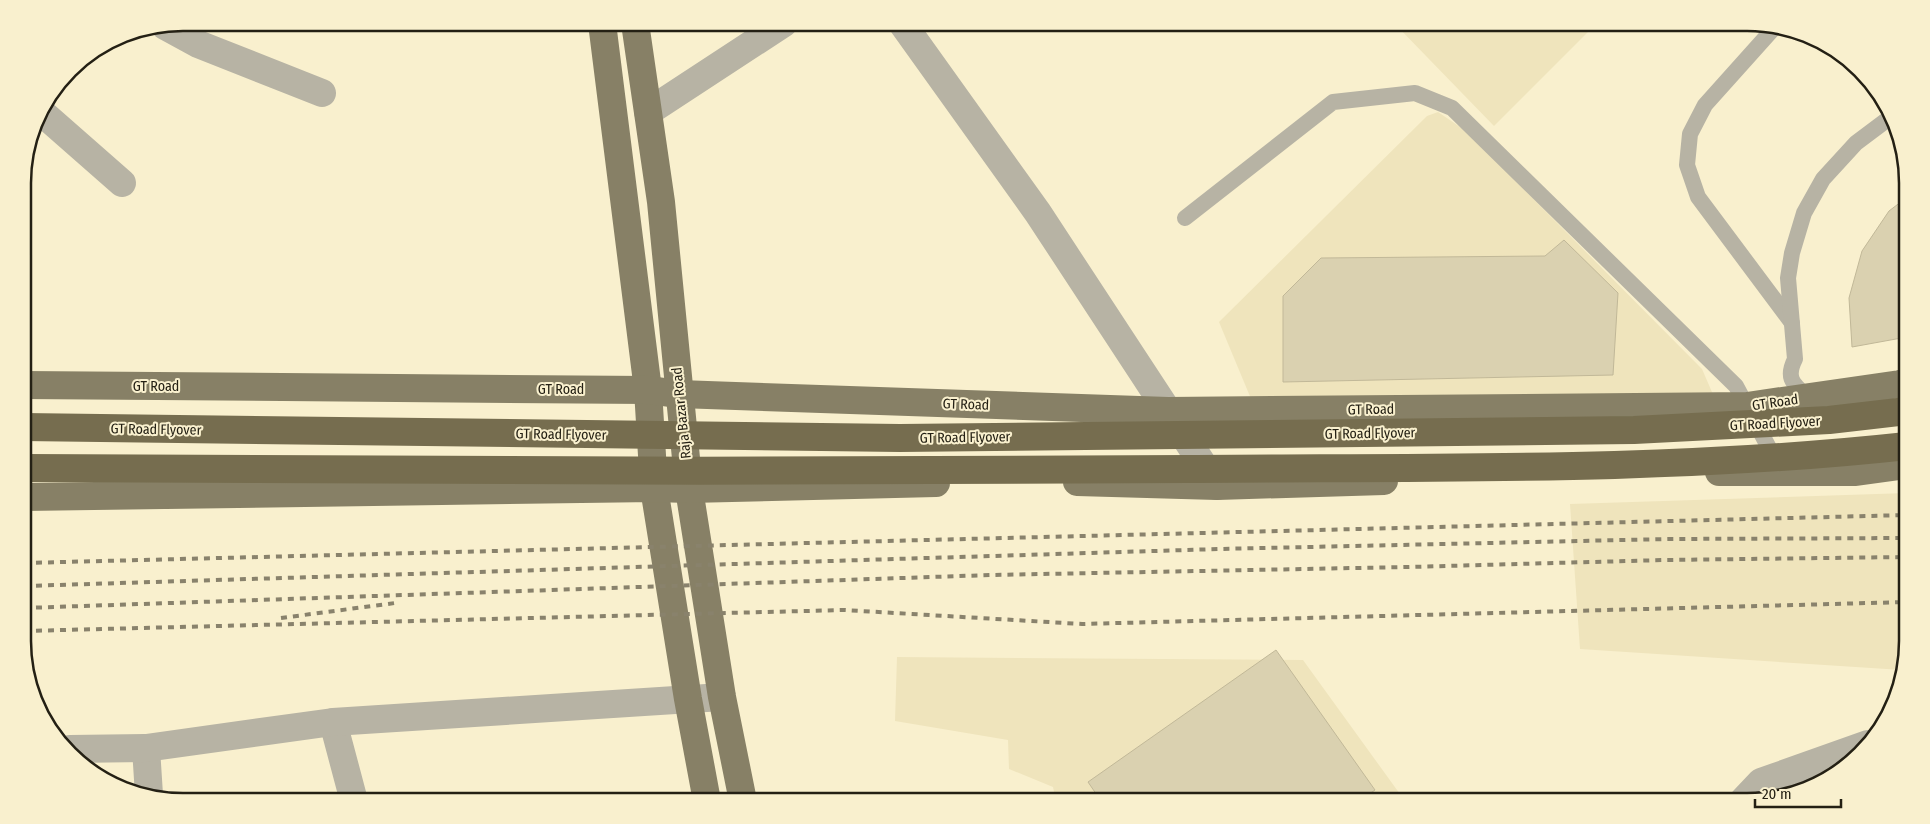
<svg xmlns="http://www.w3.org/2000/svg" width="1930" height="824" viewBox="0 0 1930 824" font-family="'Fira Sans Condensed',sans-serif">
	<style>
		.built { fill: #efe4bc }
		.building { fill: #dad1b0; stroke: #c1b898 }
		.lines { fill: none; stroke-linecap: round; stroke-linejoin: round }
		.lane { stroke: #b7b3a4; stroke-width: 16 }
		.street { stroke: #b7b3a4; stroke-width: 28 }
		.primary { stroke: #878066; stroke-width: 28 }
		.highway { stroke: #766d4f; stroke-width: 28 }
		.rail { stroke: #89826c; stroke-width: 4; stroke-dasharray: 6 6; stroke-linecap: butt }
		.labels { text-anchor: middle; stroke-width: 4; stroke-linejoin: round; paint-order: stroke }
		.street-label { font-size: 14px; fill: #242014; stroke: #f9f0ce }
		.rim { fill: none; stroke: #242014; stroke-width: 2.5 }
	</style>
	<rect width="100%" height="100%" fill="#f9f0ce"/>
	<!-- built -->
	<g class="built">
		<path d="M1394 23H1597L1494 126Z"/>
		<path d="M1438 112 1466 131 1702 369 1718 406H1254L1219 322 1427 116Z"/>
		<path d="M1907 493V641L1902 670 1580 649 1570 504Z"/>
		<path d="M897 657 1303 660 1405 801H1056L1053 787 1009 769 1008 740 895 721Z"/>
	</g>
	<!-- building -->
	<g class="building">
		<path d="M1906 198 1907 337 1852 347 1849 298 1862 251 1889 211Z"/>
		<path d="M1564 240 1618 293 1613 375 1283 382V296L1321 258 1545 256Z"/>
		<path d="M1276 650 1375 790 1359 801H1101L1088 782Z"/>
	</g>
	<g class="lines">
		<!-- lane -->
		<g class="lane">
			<path d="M1774 28 1705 105 1690 134 1687 165 1698 197 1792 323"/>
			<path d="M1185 218 1333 102 1415 93 1452 108 1736 386 1777 463"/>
			<path d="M1807 397C1794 384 1785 379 1795 359L1788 278 1792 253 1804 213 1823 179 1856 143 1888 119"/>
			<path d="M1799 769 1811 783"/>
		</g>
		<!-- street -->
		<g class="street">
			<path d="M902 23 1038 213 1217 486"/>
			<path d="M165 26 198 44 322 93"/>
			<path d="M40 111 122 183"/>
			<path d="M648 112 784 23"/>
			<path d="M333 722 354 801"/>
			<path d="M146 748 149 795"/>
			<path d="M70 749 146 748 333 722 722 697"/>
			<path d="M1743 801 1761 782 1868 744"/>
		</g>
		<!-- primary -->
		<g class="primary">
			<path d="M602 23 648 390 654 488 688 699 707 801"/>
			<path d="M635 23 661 202 689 489 722 697 743 801"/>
			<path d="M23 385 648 390 679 394 1168 411 1747 406 1900 384 1907 382"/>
			<path d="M1719 472H1856L1907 465"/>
			<path d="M1077 482 1217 486 1384 481"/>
			<path d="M24 497 654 488 689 489 936 483"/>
		</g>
		<!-- highway -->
		<g class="highway">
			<path d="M23 427 900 438 1634 430 1829 420 1907 411"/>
			<path d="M24 468C412 471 800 472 1188 469 1428 467 1669 472 1907 446"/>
		</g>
		<!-- rail -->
		<g class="rail">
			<path d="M24 563 1907 515"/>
			<path d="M24 586 1218 549 1668 539 1907 538"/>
			<path d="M24 608 990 575 1408 567 1664 560 1907 557"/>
			<path d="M281 618 395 603"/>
			<path d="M24 631 844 610 1082 624 1907 602"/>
		</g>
	</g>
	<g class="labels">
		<!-- street labels -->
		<g class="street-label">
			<text x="156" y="391">GT Road</text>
			<text x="561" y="394">GT Road</text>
			<text transform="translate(1775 402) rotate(-8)" y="5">GT Road</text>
			<text transform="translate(966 404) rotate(2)" y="5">GT Road</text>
			<text transform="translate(1371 409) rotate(-1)" y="5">GT Road</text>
			<text transform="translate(681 413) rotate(-96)" y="5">Raja Bazar Road</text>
			<text transform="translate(1775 423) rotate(-3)" y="5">GT Road Flyover</text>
			<text transform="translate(156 429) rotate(1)" y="5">GT Road Flyover</text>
			<text transform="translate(1370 433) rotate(-1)" y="5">GT Road Flyover</text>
			<text transform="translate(561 434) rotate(1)" y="5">GT Road Flyover</text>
			<text transform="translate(965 437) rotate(-1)" y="5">GT Road Flyover</text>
		</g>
	</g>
	<!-- crop -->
	<path d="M0 0H1930V824H0ZM183 31H1747A152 152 0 0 1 1899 183V641A152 152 0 0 1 1747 793H183A152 152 0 0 1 31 641V183A152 152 0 0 1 183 31Z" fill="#f9f0ce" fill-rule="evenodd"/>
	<path class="rim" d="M183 31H1747A152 152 0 0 1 1899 183V641A152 152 0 0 1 1747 793H183A152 152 0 0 1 31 641V183A152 152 0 0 1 183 31Z"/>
	<!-- scale -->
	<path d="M1755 799v8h86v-8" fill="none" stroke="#242014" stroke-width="2.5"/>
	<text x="1762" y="799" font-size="15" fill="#242014" stroke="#f9f0ce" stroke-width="4" paint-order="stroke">20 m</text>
</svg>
